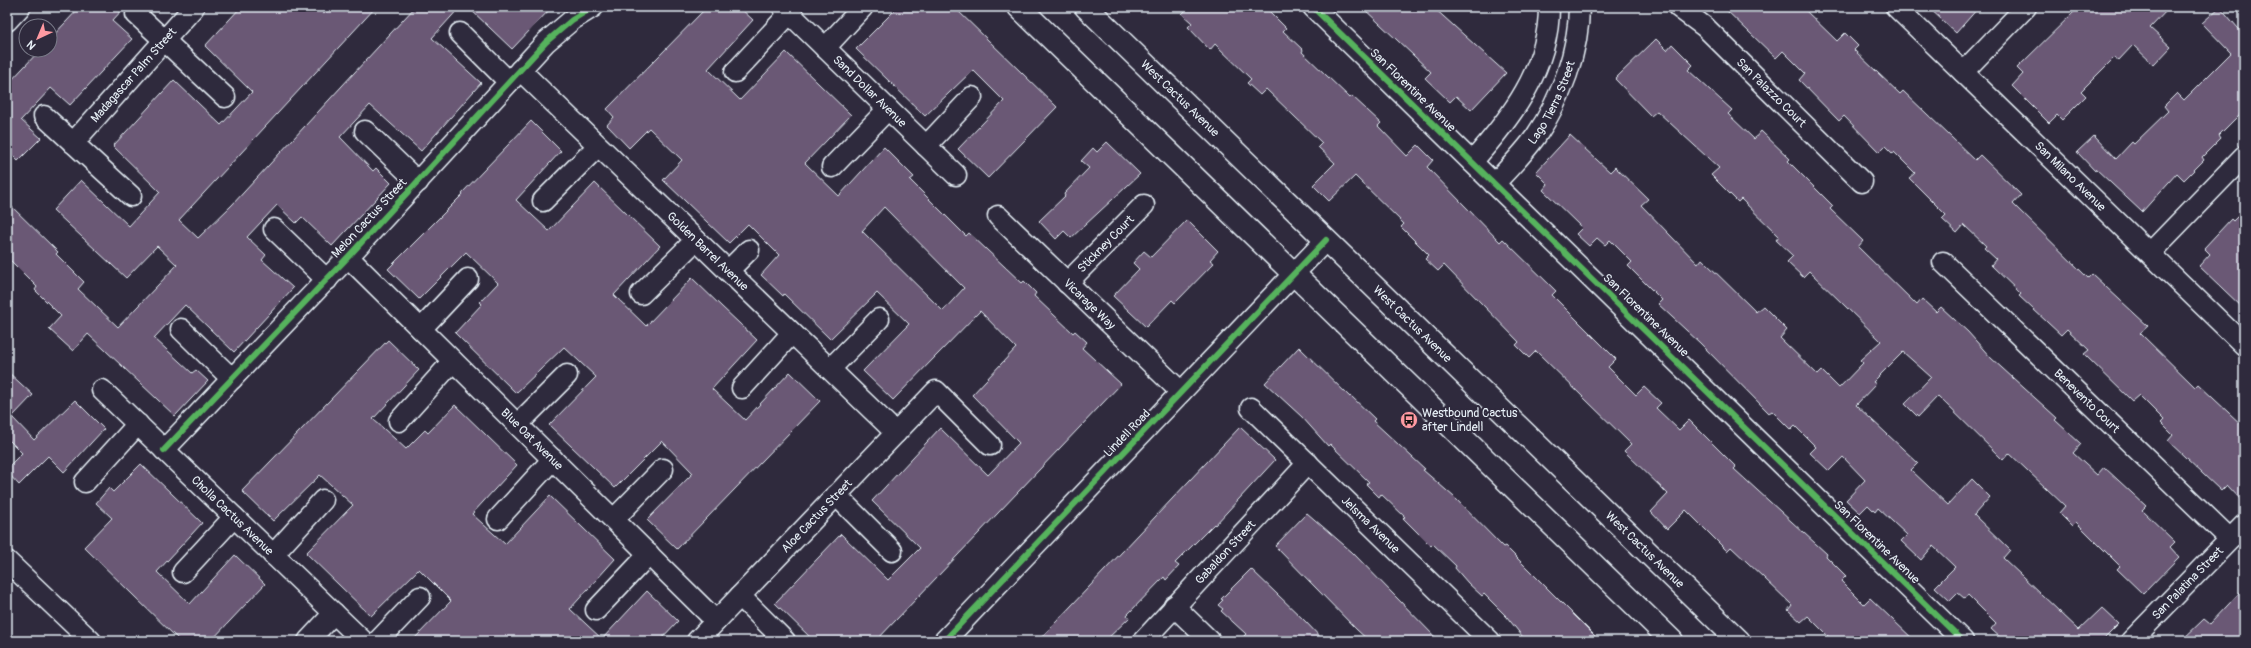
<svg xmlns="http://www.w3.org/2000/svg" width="2251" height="648" viewBox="0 0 2251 648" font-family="Pangolin,sans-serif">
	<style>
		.building { fill: #6a5974; stroke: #e8f1f8; fill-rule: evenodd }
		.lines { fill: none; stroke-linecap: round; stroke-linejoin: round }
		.minor-casing { stroke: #e8f1f8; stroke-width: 23 }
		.major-casing { stroke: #e8f1f8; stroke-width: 25 }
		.minor { stroke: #2f2a3d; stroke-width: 20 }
		.major { stroke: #2f2a3d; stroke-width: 22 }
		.cycleway-casing { stroke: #2f2a3d; stroke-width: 8 }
		.cycleway { stroke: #56b35d; stroke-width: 6 }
		.labels { text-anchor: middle; stroke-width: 4; stroke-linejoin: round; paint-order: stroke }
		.street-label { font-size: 12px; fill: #e8f1f8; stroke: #2f2a3d }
		.poi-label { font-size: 12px; fill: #e8f1f8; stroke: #2f2a3d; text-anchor: start }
	</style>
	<rect width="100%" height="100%" fill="#2f2a3d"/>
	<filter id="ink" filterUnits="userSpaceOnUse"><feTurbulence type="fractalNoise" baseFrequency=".025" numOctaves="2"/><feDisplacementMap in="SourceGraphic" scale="8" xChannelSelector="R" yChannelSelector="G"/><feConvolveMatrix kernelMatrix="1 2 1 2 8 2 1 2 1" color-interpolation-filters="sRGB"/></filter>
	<g filter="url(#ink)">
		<!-- building -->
		<g class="building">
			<path d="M80 7H125L112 21 132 39 70 105 51 88 21 120 41 138 18 161 7 150V85L40 50H50V39Z"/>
			<path d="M241 7H317L324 14 331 7H376L179 220 198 238 232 205 415 7H460L432 38 481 83 421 151 370 105 340 137 373 171 376 168 391 183 332 246 302 217 296 223 277 205 247 237 266 255 262 260 293 288 234 352 185 305 154 338 192 373 196 370 208 381 175 416 88 334 73 351 49 329 61 316 35 290 37 287 7 257V202L58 252 56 254 84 282 78 289 118 327 177 265 157 246 126 278 53 210 81 180 129 226 160 192 113 146 174 80 221 125 252 92 205 46Z"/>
			<path d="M468 7H552L512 49Z"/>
			<path d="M707 7H739L753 20 708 69 740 100 786 52 851 115 805 163 839 196 884 147 914 177 910 180 966 236 969 233 1022 283 1024 281 1036 293 1034 296 1073 333 1075 331 1087 342 1082 348 1121 384 876 641H814L775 603 841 534 888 580 920 548 872 501 940 428 988 475 1019 443 972 395 1016 348 980 311 893 400 863 371 909 324 877 293 830 339 784 294 783 296 761 275 779 255 748 224 729 243 663 180 682 160 649 128 629 148 607 125 614 117 607 109ZM884 207 964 288 943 311 862 231Z"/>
			<path d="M898 7H954L1057 107 988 178 958 149 1004 101 973 70 925 116 856 49Z"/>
			<path d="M1189 7H1265L1286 28 1283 31 1303 50 1302 52 1350 98 1352 96 1381 123 1378 126 1407 156 1418 145 1433 160 1427 167 1500 242 1503 239 1556 291 1552 295 1616 359 1608 367 1636 395 1644 387 1661 403 1656 408 1679 430 1689 420 1736 467 1734 469 1827 554 1826 556 1846 576 1841 581 1864 604 1870 598 1915 641H1833L1808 616 1801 622 1788 610 1792 605 1764 578 1731 547 1727 551 1686 510 1667 529 1651 512 1668 494 1624 451 1631 444 1536 351 1529 358 1516 345 1519 342 1444 265 1438 271 1425 259 1429 255 1401 227 1404 224 1355 176 1329 201 1313 185 1335 163 1318 147 1322 143 1266 89 1260 95 1247 83 1251 79 1215 44 1210 50 1188 27 1192 23 1182 14Z"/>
			<path d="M1362 7H1433L1506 73 1471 110 1456 96 1450 102 1425 78 1431 72Z"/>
			<path d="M1723 7H1802L1837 41 1845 33 1858 46 1854 50 1900 94 1903 91 1975 160 1980 155 2021 195 2013 204 2088 278 2092 274 2148 326 2140 333 2195 387 2198 384 2244 427V503L2227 485 2221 491 2168 441 2173 435 2161 423 2164 420 2139 395 2132 401 2084 354 2089 350 2067 329 2061 335 2019 296 2021 294 1991 265 1996 259 1984 248 1986 246 1964 225 1957 233 1942 219 1946 215 1909 178 1915 173 1894 152 1893 154 1885 146 1879 152 1844 116 1839 121 1799 80 1805 73 1783 51 1776 58Z"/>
			<path d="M1928 7H1979L1956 33Z"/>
			<path d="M2079 7H2170L2150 28 2171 47 2154 65 2133 45 2118 61 2114 58 2081 91 2086 96 2062 120 2057 115 2049 123 2012 86 2023 74 2017 68Z"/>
			<path d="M2220 7 2244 35V110L2219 135 2221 138 2202 157 2204 160 2184 180 2177 173 2142 212 2096 169 2095 171 2077 152 2094 136 2116 159 2132 142 2134 144 2168 111 2164 106 2177 93 2184 100 2231 53 2202 23Z"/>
			<path d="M1656 39 1667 50 1672 44 1693 65 1688 70 1732 110 1728 114 1754 139 1761 131 1790 159 1788 161 1833 206 1830 209 1863 241 1858 247 1917 305 1922 299 1936 312 1941 307 1968 332 1991 358 2057 418 2055 420 2081 444 2073 453 2097 475 2104 467 2146 506 2142 510 2175 542 2170 547 2179 557 2143 594 2117 569 2120 566 2076 522 2072 526 2059 513 2065 506 2009 453 2003 460 1938 396 1918 417 1905 404 1931 377 1903 352 1873 382 1876 384 1856 405 1918 463 1911 470 1948 505 1972 479 1990 497 1974 515 2010 550 2003 558 2079 630 2102 608 2119 624 2102 641H2004L1991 629 1996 623 1968 595 1964 598 1958 593 1950 601 1935 587 1955 567 1933 546 1921 560 1901 541 1907 535 1878 508 1875 512 1868 505 1860 513 1846 500 1865 480 1843 457 1829 471 1810 453 1816 447 1795 426 1791 430 1772 411 1769 413 1700 343 1658 304 1662 300 1628 266 1632 262 1610 240 1605 245 1597 238 1589 246 1576 234 1582 228 1543 190 1548 184 1536 172 1570 135 1610 172 1615 167 1648 199 1641 205 1698 264 1702 259 1756 312 1763 306 1787 330 1780 338 1818 375 1822 371 1839 388 1863 363 1860 360 1881 341 1809 271 1803 277 1787 262 1793 256 1776 240 1779 236 1741 199 1738 202 1711 175 1719 168 1657 111 1651 116 1615 79Z"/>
			<path d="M531 121 561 151 516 200 549 231 595 183 660 246 614 295 646 326 692 278 722 307 757 340 712 389 745 420 790 372 820 401 677 549 647 520 693 473 662 441 615 488 549 425 596 377 564 347 516 393 455 333 482 304 480 302 498 283 466 252 419 299 388 269 463 194 462 193Z"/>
			<path d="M1107 142 1140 174 1071 238 1064 231 1056 239 1039 221 1065 196 1064 194 1089 168 1081 161 1093 148 1097 152Z"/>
			<path d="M2244 210V309L2199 266 2210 254 2204 248 2231 219 2233 221Z"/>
			<path d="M1187 220 1218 251 1210 260 1214 263 1175 303 1172 300 1146 327 1113 296 1139 269 1133 263 1144 251 1151 257Z"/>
			<path d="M388 340 419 370 373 419 406 449 425 430 428 433 455 405 517 465 472 514 505 544 550 496 615 559 570 609 602 639 647 591 678 621 659 641H412L451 601 419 569 371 616 306 553 353 505 320 475 273 521 242 491Z"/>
			<path d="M1299 347 1350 397 1351 396 1375 419 1373 421 1425 469 1423 470 1454 497 1503 547 1505 546 1600 641H1526L1507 617 1484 594 1482 596 1468 583 1455 568 1456 566 1433 544 1431 546 1403 518 1405 517 1381 494 1379 497 1366 484 1369 482 1330 444 1328 446 1302 417 1265 383Z"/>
			<path d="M7 371 33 395 12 417 34 440 75 400 104 429 64 472 48 456 19 485 7 472V468L22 453 7 438Z"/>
			<path d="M1240 427 1275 460 1215 525 1214 524 1175 563 1179 566 1166 580 1164 577 1127 615 1129 618 1105 641H1038Z"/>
			<path d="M141 464 202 523 157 572 190 604 235 555 265 584 211 641H180L84 547 112 518 96 503 109 488 113 492Z"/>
			<path d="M1307 513 1352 552 1439 641H1369L1356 629 1275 546Z"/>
			<path d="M1251 569 1304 620 1324 641H1239L1246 634 1221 611 1223 609 1218 605 1223 600 1221 599Z"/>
			<path d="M2244 588V641H2181L2204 619 2210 624Z"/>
		</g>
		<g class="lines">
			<defs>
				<g id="minor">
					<path id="s1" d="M783 7 956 175"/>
					<path d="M1313 7 1963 641"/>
					<path id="s2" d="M1678 7 1705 27 1862 182"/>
					<path id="s3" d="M1896 7 2244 345"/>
					<path d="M136 14 225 97"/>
					<path d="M7 21 20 7"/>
					<path d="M460 33 509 82"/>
					<path d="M825 48 863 7"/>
					<path id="s4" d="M520 70 896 433"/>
					<path d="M735 72 790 13"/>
					<path d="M1963 72 2026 7"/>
					<path d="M44 116 131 196"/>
					<path d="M365 131 418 182"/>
					<path id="s5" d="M73 143 194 7"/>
					<path d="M926 146 972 97"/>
					<path d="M1472 162C1511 118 1549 69 1549 7"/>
					<path d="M832 167 888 109"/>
					<path id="s6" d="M1494 184C1509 168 1524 153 1536 136 1561 99 1579 51 1579 7"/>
					<path d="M543 201 598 146"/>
					<path id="s7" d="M998 216 1181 392"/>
					<path d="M274 229 327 280"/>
					<path d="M2150 253 2244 156"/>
					<path id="s8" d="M348 257 716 621"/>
					<path id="s9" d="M1943 262 2230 539"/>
					<path d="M728 271 749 250"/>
					<path id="s10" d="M1067 283 1144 205"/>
					<path d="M641 294 696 240"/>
					<path d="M181 329 232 379"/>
					<path d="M421 329 468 279"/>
					<path d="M830 369 879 319"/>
					<path d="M742 388 792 333"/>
					<path id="s11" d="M102 390 363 641"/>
					<path id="s12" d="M1251 408 1490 641"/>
					<path d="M399 421 453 361"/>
					<path d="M518 424 567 375"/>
					<path d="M164 450 348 257 546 42 572 20 593 7"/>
					<path d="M85 482 138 424"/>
					<path d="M836 495 892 551"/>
					<path d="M498 519 553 459"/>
					<path d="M614 519 663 469"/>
					<path d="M273 555 323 500"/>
					<path d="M7 561 91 641"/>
					<path d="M183 572 234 517"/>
					<path d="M740 596 785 641"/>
					<path d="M1174 606 1210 641"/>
					<path d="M596 610 649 554"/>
					<path d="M308 641 334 613"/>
					<path d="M378 641 420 597"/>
					<path id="s13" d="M697 641 936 391 990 445"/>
					<path d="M944 641 1326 240"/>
					<path id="s14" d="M1143 641 1308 463"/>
					<path id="s15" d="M2131 641 2244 525"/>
				</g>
				<g id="major">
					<path d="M1019 7 1672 641"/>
					<path id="s16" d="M1086 7 1739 641"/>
				</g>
			</defs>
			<!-- minor casing -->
			<use href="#minor" class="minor-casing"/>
			<!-- major casing -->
			<use href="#major" class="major-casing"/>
			<!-- minor -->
			<use href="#minor" class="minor"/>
			<!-- major -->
			<use href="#major" class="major"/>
			<defs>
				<g id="cycleway">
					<path d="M1313 7 1963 641"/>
					<path d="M164 450 348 257 546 42 572 20 593 7"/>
					<path d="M944 641 1326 240"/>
				</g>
			</defs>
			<!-- cycleway casing -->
			<use href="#cycleway" class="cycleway-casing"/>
			<!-- cycleway -->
			<use href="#cycleway" class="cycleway"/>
		</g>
	</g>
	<!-- icons -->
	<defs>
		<symbol id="bus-disc" viewBox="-11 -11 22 22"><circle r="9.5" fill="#ff9aa2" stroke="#2f2a3d"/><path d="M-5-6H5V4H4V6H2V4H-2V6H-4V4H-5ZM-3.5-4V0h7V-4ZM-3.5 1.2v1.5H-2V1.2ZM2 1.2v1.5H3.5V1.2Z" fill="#111"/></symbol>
	</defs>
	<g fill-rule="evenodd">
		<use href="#bus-disc" x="1399" y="410" width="20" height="20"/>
	</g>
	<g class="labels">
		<!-- street labels -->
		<g class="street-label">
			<text dy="4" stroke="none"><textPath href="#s5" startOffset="91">Madagascar Palm Street</textPath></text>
			<text transform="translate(1413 90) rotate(44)" y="4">San Florentine Avenue</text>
			<text dy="4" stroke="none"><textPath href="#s1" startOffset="121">Sand Dollar Avenue</textPath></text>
			<text dy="4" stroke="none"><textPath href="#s2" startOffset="127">San Palazzo Court</textPath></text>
			<text dy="4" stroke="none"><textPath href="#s16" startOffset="131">West Cactus Avenue</textPath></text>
			<text dy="4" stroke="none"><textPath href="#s6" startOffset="101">Lago Tierra Street</textPath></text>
			<text dy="4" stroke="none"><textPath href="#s3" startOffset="243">San Milano Avenue</textPath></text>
			<text transform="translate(369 218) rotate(-47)" y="4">Melon Cactus Street</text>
			<text dy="4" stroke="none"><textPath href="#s10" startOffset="55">Stickney Court</textPath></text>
			<text dy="4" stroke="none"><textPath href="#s4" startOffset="261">Golden Barrel Avenue</textPath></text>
			<text dy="4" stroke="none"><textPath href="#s7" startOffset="127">Vicarage Way</textPath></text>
			<text transform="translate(1646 315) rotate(44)" y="4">San Florentine Avenue</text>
			<text dy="4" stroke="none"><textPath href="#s16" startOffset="455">West Cactus Avenue</textPath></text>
			<text dy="4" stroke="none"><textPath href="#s9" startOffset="200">Benevento Court</textPath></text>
			<text transform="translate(1127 433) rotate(-46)" y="4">Lindell Road</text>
			<text dy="4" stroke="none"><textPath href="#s8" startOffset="259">Blue Oat Avenue</textPath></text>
			<text dy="4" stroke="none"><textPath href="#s11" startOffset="181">Cholla Cactus Avenue</textPath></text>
			<text dy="4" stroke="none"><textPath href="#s13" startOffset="173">Aloe Cactus Street</textPath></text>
			<text dy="4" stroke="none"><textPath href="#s12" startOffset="167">Jelsma Avenue</textPath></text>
			<text transform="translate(1877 542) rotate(44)" y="4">San Florentine Avenue</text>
			<text dy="4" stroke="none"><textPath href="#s16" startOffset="779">West Cactus Avenue</textPath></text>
			<text dy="4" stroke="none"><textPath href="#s14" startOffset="121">Gabaldon Street</textPath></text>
			<text dy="4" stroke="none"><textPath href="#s15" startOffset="81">San Palatina Street</textPath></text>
		</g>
		<!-- poi labels -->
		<g class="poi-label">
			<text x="1422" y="417">Westbound Cactus<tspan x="1422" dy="14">after Lindell</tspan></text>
		</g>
	</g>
	<!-- margin -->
	<rect width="2251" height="648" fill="none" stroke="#2f2a3d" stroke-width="24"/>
	<rect x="12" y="12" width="2227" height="624" fill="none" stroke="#e8f1f8" stroke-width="1.5" filter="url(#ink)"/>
	<!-- north arrow -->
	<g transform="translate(38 38) rotate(224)"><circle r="19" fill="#2f2a3d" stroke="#797a88"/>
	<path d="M0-3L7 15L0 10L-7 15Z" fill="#ff9aa2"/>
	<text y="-6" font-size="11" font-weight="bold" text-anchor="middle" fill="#e8f1f8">N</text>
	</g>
</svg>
